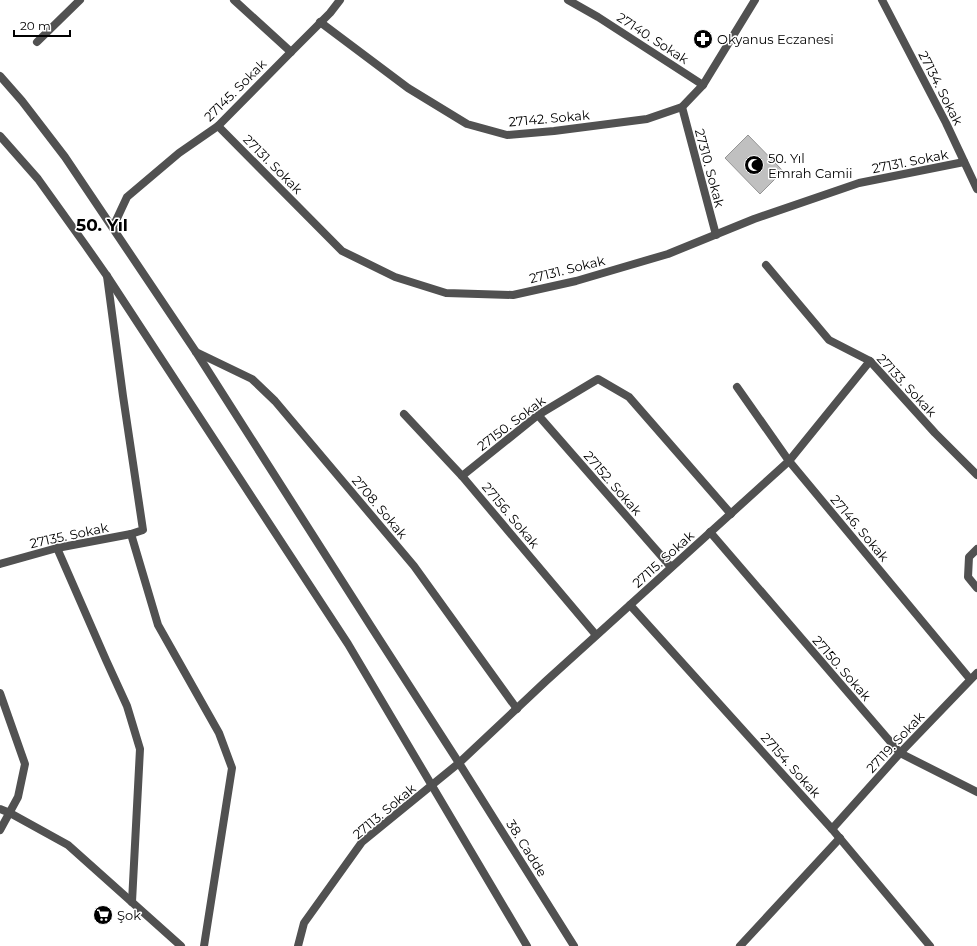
<svg xmlns="http://www.w3.org/2000/svg" width="977" height="946" viewBox="0 0 977 946" font-family="Montserrat,sans-serif">
	<style>
		.building { fill: #c0c0c0; stroke: #959595 }
		.lines { fill: none; stroke-linecap: round; stroke-linejoin: round }
		.service { stroke: #515151; stroke-width: 8 }
		.minor { stroke: #515151; stroke-width: 8 }
		.tertiary { stroke: #515151; stroke-width: 8 }
		.labels { text-anchor: middle; stroke-width: 3; stroke-linejoin: round; paint-order: stroke }
		.street-label { font-size: 13px; fill: #000; stroke: #fff }
		.poi-label { font-size: 13px; fill: #000; stroke: #fff; text-anchor: start }
		.district-label { font-size: 17px; font-weight: bold; fill: #000; stroke: #fff }
	</style>
	<rect width="100%" height="100%" fill="#fff"/>
	<!-- building -->
	<path class="building" d="M748 135 783 171 760 194 725 158Z"/>
	<g class="lines">
		<!-- service -->
		<g class="service">
			<path d="M37 42 80 0"/>
			<path d="M766 265 829 340 870 361"/>
		</g>
		<!-- minor -->
		<g class="minor">
			<path d="M234 0 291 52"/>
			<path d="M568 0 598 17 703 85"/>
			<path d="M882 0 946 123 977 189"/>
			<path d="M320 22 408 88 467 124 507 135 554 131 647 119 682 107 703 85 755 0"/>
			<path d="M682 107 716 235"/>
			<path d="M218 126 342 251 395 277 446 293 513 295 576 281 668 254 754 219 859 183 964 162"/>
			<path d="M113 227 127 197 179 153 218 126 291 52 330 13 340 0"/>
			<path d="M196 352 252 379 275 401 414 566 517 709"/>
			<path d="M737 387 789 461 970 679"/>
			<path d="M404 414 462 476 596 635"/>
			<path d="M538 415 671 567"/>
			<path d="M462 476 538 415 598 379 629 397 731 514"/>
			<path d="M710 532 900 753 977 792"/>
			<path d="M131 534 158 625 219 733 232 768 204 946"/>
			<path d="M57 548 106 660 127 706 140 749 132 902"/>
			<path d="M977 549 969 557 968 577 977 588"/>
			<path d="M0 564 57 548 131 534 143 530 123 396 107 276"/>
			<path d="M630 605 832 829 930 946"/>
			<path d="M0 693 25 764 18 797 0 830"/>
			<path d="M0 809 10 813 68 845 181 946"/>
			<path d="M832 829 900 753 977 673"/>
			<path d="M298 946 304 923 362 842 459 763 546 681 789 461 870 361 935 433 977 475"/>
			<path d="M740 946 840 838"/>
		</g>
		<!-- tertiary -->
		<g class="tertiary">
			<path d="M0 76 22 101 65 157 196 352 372 628 459 763 574 946"/>
			<path d="M0 136 38 179 86 246 107 276 348 644 527 946"/>
		</g>
	</g>
	<!-- icons -->
	<defs>
		<symbol id="pharmacy-disc" viewBox="-11 -11 22 22"><circle r="9.5" fill="#000" stroke="#fff"/><path d="M-2-6h4v4h4v4h-4v4h-4v-4h-4v-4h4Z" fill="#fff"/></symbol>
		<symbol id="mosque-disc" viewBox="-11 -11 22 22"><circle r="9.5" fill="#000" stroke="#fff"/><path d="M3.5-4.9A6 6 0 1 0 3.5 4.9A5 5 0 1 1 3.5-4.9Z" fill="#fff"/></symbol>
		<symbol id="supermarket-disc" viewBox="-11 -11 22 22"><circle r="9.5" fill="#000" stroke="#fff"/><path d="M-6-5.5h2.5l.6 2H6L4.5 2H-2.5L-4.4-4H-6ZM-1.5 3.2a1.3 1.3 0 1 0 .1 0ZM3 3.2a1.3 1.3 0 1 0 .1 0Z" fill="#fff"/></symbol>
	</defs>
	<g fill-rule="evenodd">
		<use href="#pharmacy-disc" x="692" y="28" width="22" height="22"/>
		<use href="#mosque-disc" x="743" y="154" width="22" height="22"/>
		<use href="#supermarket-disc" x="92" y="904" width="22" height="22"/>
	</g>
	<g class="labels">
		<!-- street labels -->
		<g class="street-label">
			<text transform="translate(653 38) rotate(33)" y="5">27140. Sokak</text>
			<text transform="translate(941 88) rotate(63)" y="5">27134. Sokak</text>
			<text transform="translate(235 90) rotate(-45)" y="5">27145. Sokak</text>
			<text transform="translate(549 118) rotate(-5)" y="5">27142. Sokak</text>
			<text transform="translate(910 161) rotate(-11)" y="5">27131. Sokak</text>
			<text transform="translate(273 164) rotate(45)" y="5">27131. Sokak</text>
			<text transform="translate(710 168) rotate(75)" y="5">27310. Sokak</text>
			<text transform="translate(567 269) rotate(-14)" y="5">27131. Sokak</text>
			<text transform="translate(907 385) rotate(47)" y="5">27133. Sokak</text>
			<text transform="translate(511 423) rotate(-37)" y="5">27150. Sokak</text>
			<text transform="translate(613 483) rotate(49)" y="5">27152. Sokak</text>
			<text transform="translate(380 507) rotate(50)" y="5">2708. Sokak</text>
			<text transform="translate(511 515) rotate(50)" y="5">27156. Sokak</text>
			<text transform="translate(860 528) rotate(50)" y="5">27146. Sokak</text>
			<text transform="translate(69 535) rotate(-12)" y="5">27135. Sokak</text>
			<text transform="translate(663 559) rotate(-42)" y="5">27115. Sokak</text>
			<text transform="translate(842 668) rotate(49)" y="5">27150. Sokak</text>
			<text transform="translate(895 742) rotate(-47)" y="5">27119. Sokak</text>
			<text transform="translate(791 765) rotate(48)" y="5">27154. Sokak</text>
			<text transform="translate(384 811) rotate(-40)" y="5">27113. Sokak</text>
			<text transform="translate(527 848) rotate(58)" y="5">38. Cadde</text>
		</g>
		<!-- poi labels -->
		<g class="poi-label">
			<text x="717" y="44">Okyanus Eczanesi</text>
			<text x="768" y="163">50. Yıl<tspan x="768" dy="15">Emrah Camii</tspan></text>
			<text x="117" y="920">Şok</text>
		</g>
		<!-- district labels -->
		<g class="district-label">
			<text x="102" y="231">50. Yıl</text>
		</g>
	</g>
	<!-- scale -->
	<path d="M14 30v6h56v-6" fill="none" stroke="#000000" stroke-width="2"/>
	<text x="20" y="30" font-size="12" fill="#000000" stroke="#ffffff" stroke-width="3" paint-order="stroke">20 m</text>
</svg>
